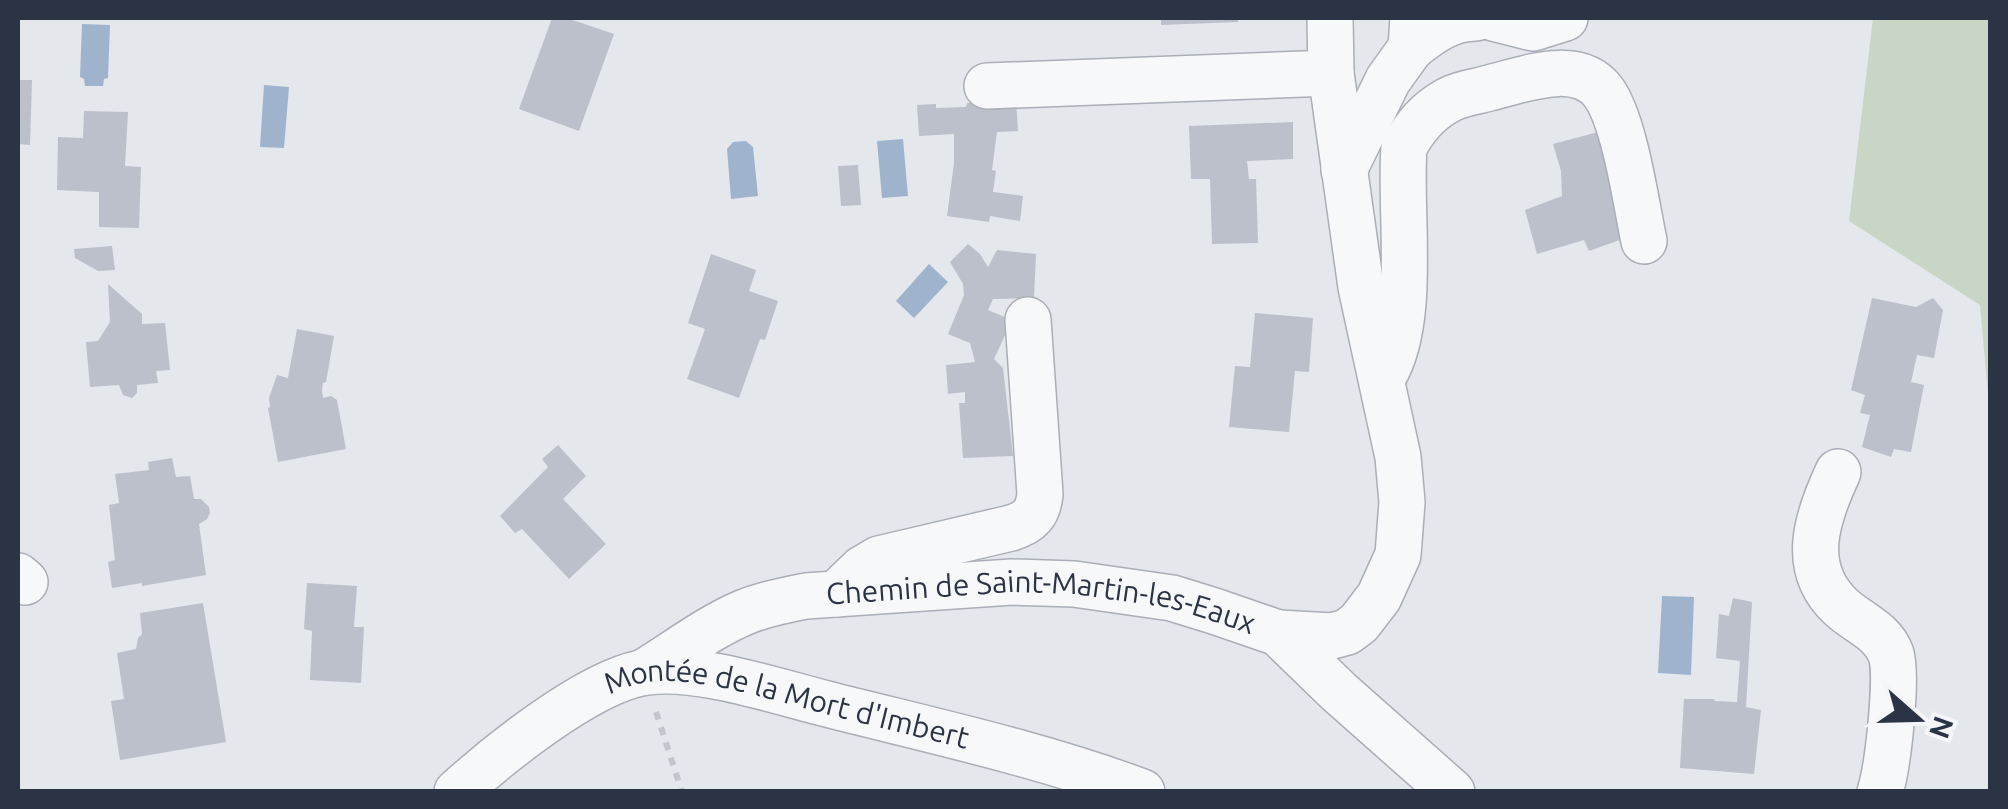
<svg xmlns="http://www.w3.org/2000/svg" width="2008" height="809" viewBox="0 0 2008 809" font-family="Ubuntu,sans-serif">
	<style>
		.green { fill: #c9d6c5 }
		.water { fill: #9fb4cc }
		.building { fill: #bbc0ca }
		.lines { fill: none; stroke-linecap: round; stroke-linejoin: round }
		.minor-casing { stroke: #a9aeb7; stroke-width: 48 }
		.path { stroke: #c2c5cb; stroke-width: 6; stroke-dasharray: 8 8; stroke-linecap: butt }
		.minor { stroke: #f7f8fa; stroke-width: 45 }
		.labels { text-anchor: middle; stroke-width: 9; stroke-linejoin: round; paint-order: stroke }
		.street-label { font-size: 30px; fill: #2b3445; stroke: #f4f6f9 }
	</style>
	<rect width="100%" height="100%" fill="#e4e7ec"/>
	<!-- green -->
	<path class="green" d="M1873 18H1990V417L1980 305 1849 221Z"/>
	<!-- water -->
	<g class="water">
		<path d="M82 24 110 25 108 78 104 79 103 86H85L84 79 80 77Z"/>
		<path d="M264 85 289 87 284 148 260 147Z"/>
		<path d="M903 139 908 196 882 198 877 141Z"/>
		<path d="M746 141 753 147 758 196 731 199 727 149 733 142Z"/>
		<path d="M929 264 948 282 914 318 896 301Z"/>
		<path d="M1662 596 1694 597 1691 675 1658 673Z"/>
	</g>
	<!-- building -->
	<g class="building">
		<path d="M552 18H567L614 34 579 131 519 109Z"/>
		<path d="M1161 18H1238V22L1161 25Z"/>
		<path d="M18 80H32L30 145 18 144Z"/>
		<path d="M1016 100 1018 131 997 132 992 170 996 171 993 192 1023 196 1020 221 990 216 989 222 947 216 954 163V134L919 136 917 105 936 104V108L966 107 967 103Z"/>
		<path d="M84 111 128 112 125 166 141 167 139 228 99 227V192L57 190 58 137 83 138Z"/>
		<path d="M1293 122V159L1247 161 1249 179H1256L1258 243 1212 244 1210 179H1191L1189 126Z"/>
		<path d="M1602 131 1634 235 1589 251 1584 240 1537 254 1525 210 1562 196 1561 171 1553 144Z"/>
		<path d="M858 165 861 205 841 206 838 166Z"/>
		<path d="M968 244 980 254 988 267 997 250 1036 254 1034 298 993 299 988 310 1012 320 994 359 1003 368 1013 456 963 458 959 403H965V392L948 394 946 365 975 362 970 343 948 334 964 295 963 284 950 262Z"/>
		<path d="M112 246 115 270 98 271 75 258 74 249Z"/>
		<path d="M711 254 756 270 749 291 778 301 765 340 760 339 739 398 687 379 705 329 688 323Z"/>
		<path d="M108 284 142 314V324L165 323 170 370 156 371 158 383 137 385V393L132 398 123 395 119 385 90 387 86 342 98 341 110 322Z"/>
		<path d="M1872 298 1916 307 1933 298 1943 310 1934 358 1917 355 1911 382 1924 385 1911 452 1894 449 1891 457 1862 447 1870 415 1860 413 1865 395 1851 390Z"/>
		<path d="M1255 313 1313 318 1309 372 1295 371 1289 432 1229 427 1235 366 1250 367Z"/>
		<path d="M297 329 334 336 326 382 323 383 322 390 323 398 331 396 337 400 346 449 278 462 268 408 270 407 269 398 277 375 288 378Z"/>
		<path d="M558 445 586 476 563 499 606 544 569 579 522 529 515 533 500 516 548 467 542 459Z"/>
		<path d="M172 458 176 477 190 476 194 499H201L209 507 210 513 207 519 199 524 206 575 142 586V583L112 588 108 562 115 560 109 505 119 503 115 474 149 470 148 462Z"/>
		<path d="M307 583 357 586 354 627H364L361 683 310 680 312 631 304 629Z"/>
		<path d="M1733 598 1752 602 1746 707 1761 710 1754 774 1680 768 1684 699H1714L1715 701 1737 702 1740 661 1716 658 1719 614 1729 616Z"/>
		<path d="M203 603 226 742 120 760 111 701 124 699 117 653 136 649 138 638 142 634 140 613Z"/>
	</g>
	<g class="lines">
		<defs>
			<g id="minor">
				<path d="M1493 18 1533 28 1565 18"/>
				<path d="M1411 48C1431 32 1450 18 1476 18"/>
				<path d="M987 86 1331 73"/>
				<path d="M1344 170 1388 80 1411 48 1413 18"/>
				<path d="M1384 375C1417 321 1399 211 1404 147 1414 128 1426 113 1445 102 1457 94 1475 92 1489 88 1523 80 1578 57 1604 93 1625 123 1636 203 1644 241"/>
				<path d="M1838 472C1817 517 1799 568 1841 607 1858 623 1882 630 1891 654 1898 677 1888 767 1880 792"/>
				<path d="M18 576 25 582"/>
				<path d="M836 594 862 569 879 559 1011 528C1030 522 1038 514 1040 494L1028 320"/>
				<path d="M1278 633 1332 636 1347 632 1359 623 1379 597 1398 555 1402 502 1398 457 1361 287 1331 73 1330 18"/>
				<path id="s1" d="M644 672C677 652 709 627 745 612 765 604 785 600 806 596L1012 582 1074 584 1172 598 1214 611 1278 633 1339 692 1452 792"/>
				<path id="s2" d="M457 792C499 754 586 684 641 673 693 663 775 691 827 704 933 731 1040 754 1142 792"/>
			</g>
		</defs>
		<!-- minor casing -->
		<use href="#minor" class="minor-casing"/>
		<!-- path -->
		<path class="path" d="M656 712 682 792"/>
		<!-- minor -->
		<use href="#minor" class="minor"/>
	</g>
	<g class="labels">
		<!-- street labels -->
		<g class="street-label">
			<text dy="10" stroke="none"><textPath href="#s1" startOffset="418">Chemin de Saint-Martin-les-Eaux</textPath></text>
			<text dy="10" stroke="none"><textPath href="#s2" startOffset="370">Montée de la Mort d'Imbert</textPath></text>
		</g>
	</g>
	<!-- border -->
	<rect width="2008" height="809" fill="none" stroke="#2b3445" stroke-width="40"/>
	<!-- north arrow -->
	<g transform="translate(1918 719) rotate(110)" stroke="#f4f6f9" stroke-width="8" paint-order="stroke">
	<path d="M0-8L18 38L0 25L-18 38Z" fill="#2b3445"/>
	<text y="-15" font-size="28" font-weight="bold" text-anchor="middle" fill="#2b3445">N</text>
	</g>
</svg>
